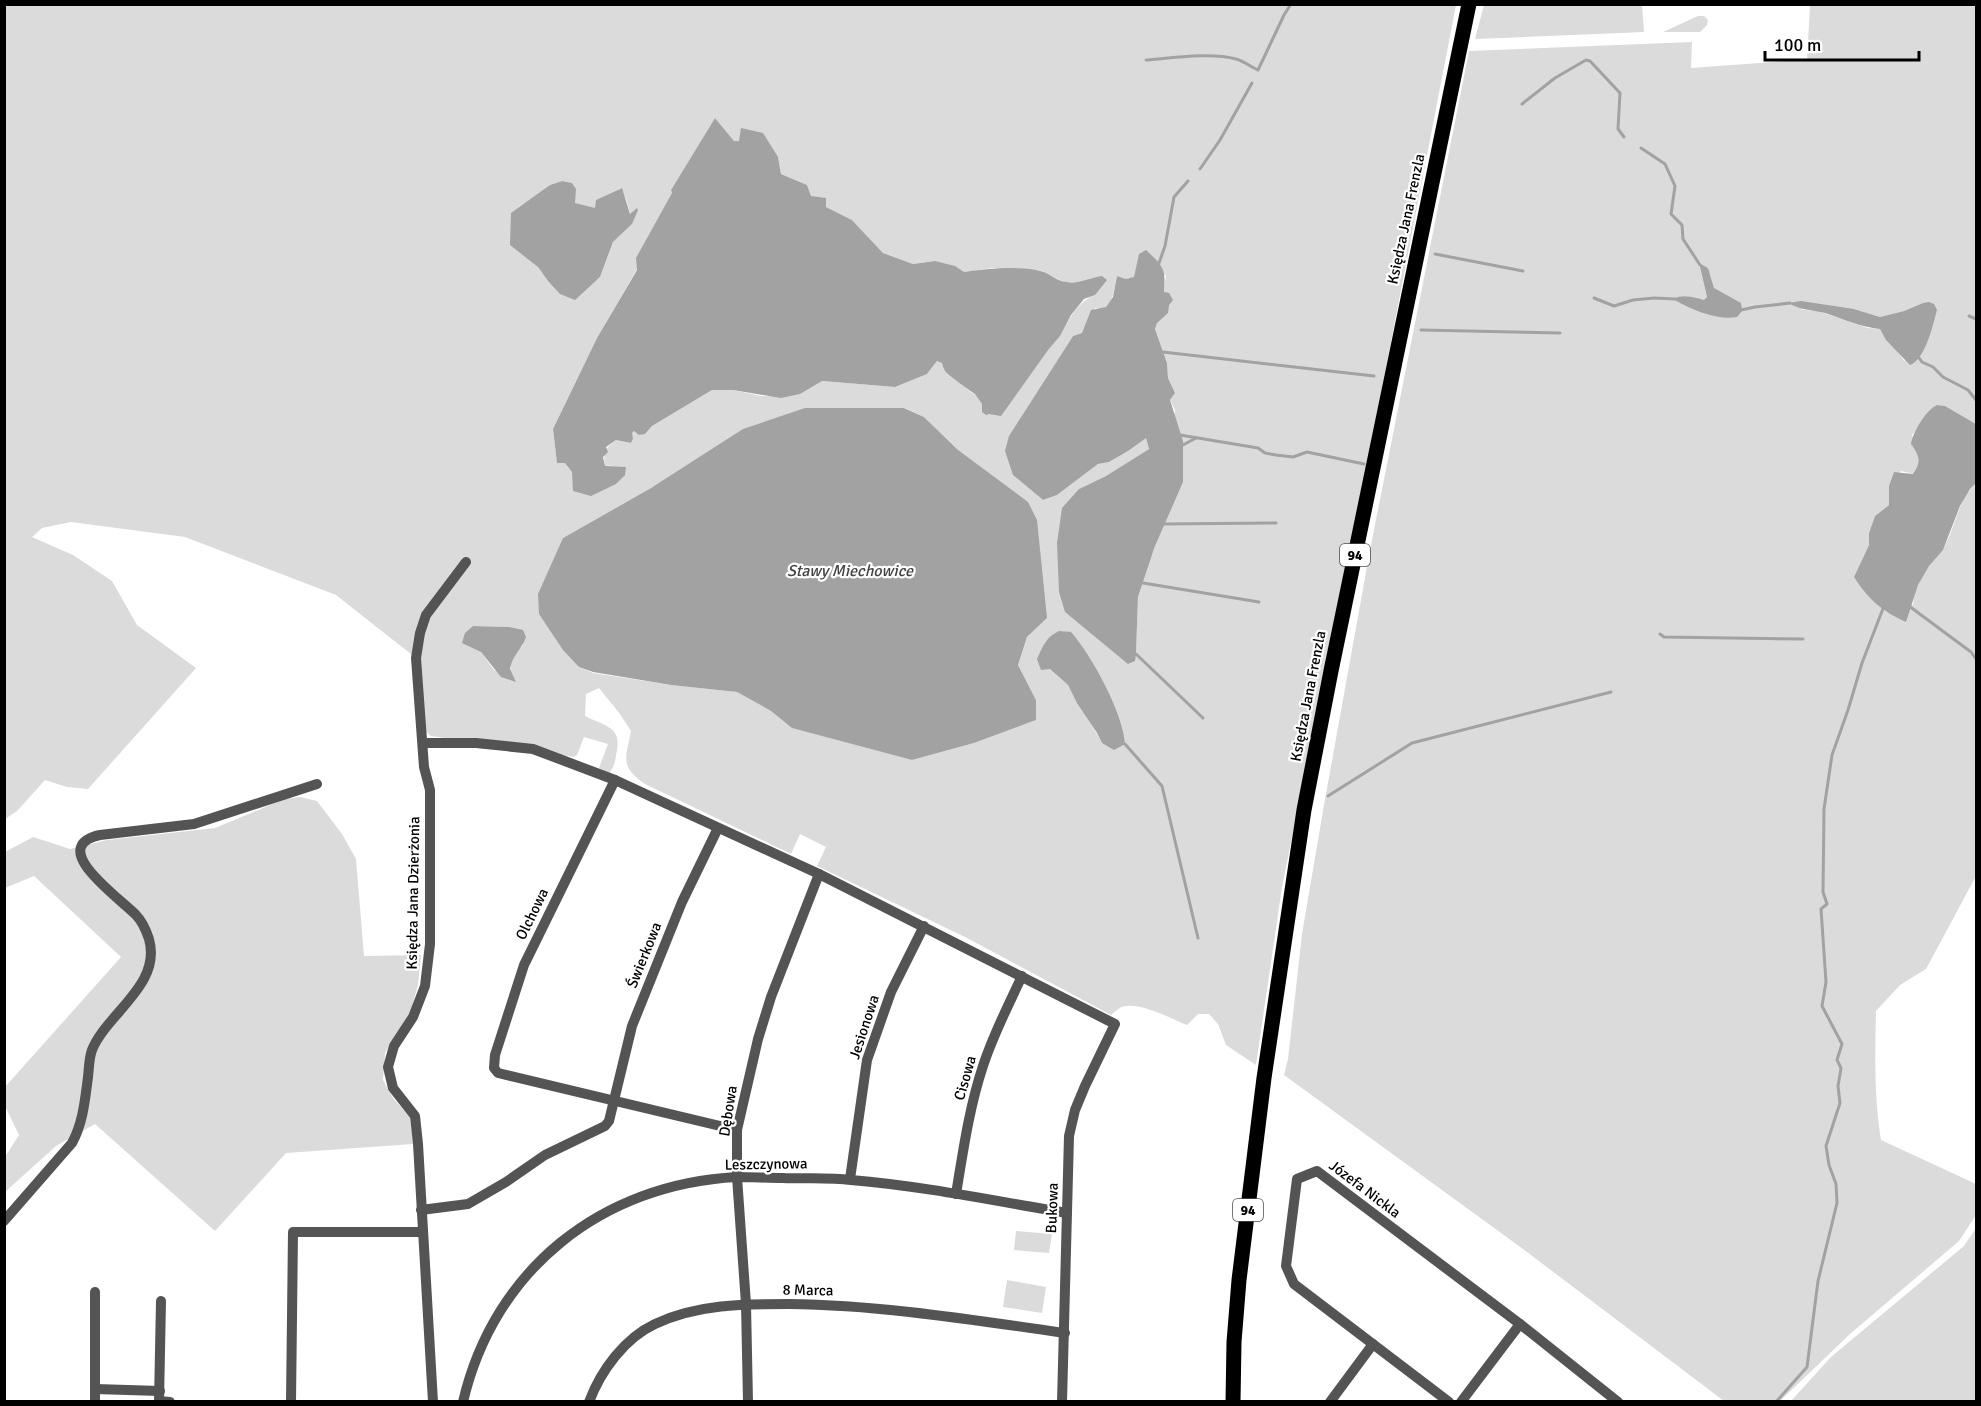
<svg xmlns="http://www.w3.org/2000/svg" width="1981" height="1406" viewBox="0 0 1981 1406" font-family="Signika,sans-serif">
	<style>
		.green { fill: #dbdbdb; fill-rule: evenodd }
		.water { fill: #a2a2a2 }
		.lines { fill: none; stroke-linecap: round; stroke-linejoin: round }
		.stream { stroke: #a2a2a2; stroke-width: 3 }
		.minor { stroke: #545454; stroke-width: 10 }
		.primary { stroke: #000; stroke-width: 15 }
		.labels { text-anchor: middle; stroke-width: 4.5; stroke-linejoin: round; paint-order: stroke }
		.shield { fill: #fff; stroke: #4c4c4c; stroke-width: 1.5 }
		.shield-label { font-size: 14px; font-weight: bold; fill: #000 }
		.street-label { font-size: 15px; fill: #000; stroke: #fff }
		.water-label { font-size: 16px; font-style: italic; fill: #434343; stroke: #fff }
	</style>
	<rect width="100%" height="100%" fill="#fff"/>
	<!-- green -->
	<g class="green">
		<path d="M5 5H1456L1367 466 1282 887 1256 1065 1226 1045 1218 1024 1209 1014H1198L1187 1025C1172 1019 1144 1004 1127 1006 1120 1006 1116 1011 1111 1015L965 937 817 866 826 847 800 834 791 854 645 784C619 766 626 758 631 731L620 714 599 688 586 694 585 716C607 727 623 727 616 755 615 762 614 768 609 773L599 768 608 744 584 737 577 755 574 757 431 736 425 731 416 658 336 595 185 537 71 522 42 528 32 537 73 555 112 581 137 625 196 668 88 789 67 787 45 780 17 811 5 819ZM715 118 734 141H739L778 157 781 174 807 185 811 196 826 207 852 220 883 253 913 264 935 261 964 272 993 268 1042 271 1064 282H1085L1091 278 1095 295C1070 305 1066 333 1047 350 1027 369 1004 386 982 404L975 394 972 393 943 368 942 362 937 361 927 374 895 387 821 381 800 394 761 396 733 390H712L652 426 645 434 634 431 631 433 633 439 631 443 616 440C605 448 603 453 605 466L614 465 572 472 565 463H557L553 429 597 338 637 269 672 193 671 190ZM562 181 572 183 575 203 596 209 597 200 621 188C627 199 630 211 632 224L613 242 600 277 574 299 548 281 538 267 533 199 550 185ZM1166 275 1164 292 1166 313 1157 323 1155 329 1167 363 1168 378 1175 393 1170 400 1175 410 1155 546 1138 597 1136 654 1128 663 1065 612 1079 489 1106 476 1149 449 1146 437 1128 451 1109 462 1098 464 1057 495 1043 500 1013 475 1023 414 1073 336 1082 333 1095 308C1113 313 1114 289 1117 276L1126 279ZM805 408H905L924 417 958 450 1047 618 1027 637 1018 665 1036 700V720L974 743 912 760 793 728 771 711 737 692 671 685 593 673 579 667 563 538 651 488ZM473 626 509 627 523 645C514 656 505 667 515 681L494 670 481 652ZM1096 668 1102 743 1068 685 1050 669Z"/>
		<path d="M1484 5H1642L1644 32 1475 39Z"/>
		<path d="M1810 5H1976V424L1945 406 1937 405C1923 415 1924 424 1912 435 1917 449 1923 461 1914 474L1901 471 1889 486V505L1875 516 1869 533V545L1854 577 1913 605C1914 590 1922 575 1931 563 1935 558 1940 554 1943 549 1956 527 1957 501 1976 483V876L1926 969 1900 985 1876 1011C1875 1054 1874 1097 1881 1140L1976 1184V1215L1959 1241 1850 1334 1780 1401H1724L1523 1249 1284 1075 1288 1059 1302 934 1324 805 1370 550 1469 51 1692 42 1691 68 1787 61H1807ZM1699 264 1708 268 1714 288 1735 302 1674 299 1687 296 1704 300 1707 297ZM1923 303 1937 310 1924 348 1904 361C1898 349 1887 341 1880 329L1868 328 1821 312 1799 309H1854L1880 317 1904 311Z"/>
		<path d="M1698 16H1704L1708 20 1707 25 1700 32H1663Z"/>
		<path d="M300 797 317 801 342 834 356 859 364 956 421 955 418 985 410 1013 385 1053 383 1080 393 1098 410 1117 413 1144 286 1153 215 1231 95 1124 56 1146 5 1192V1157L19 1135 5 1106V1087L121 957 34 876 5 888V852L33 837 70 849 107 840 215 828 285 799Z"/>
		<path d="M1976 1228V1401H1791L1831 1357 1964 1246Z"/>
		<path d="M1016 1231 1052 1234 1049 1253 1014 1250Z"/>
		<path d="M1007 1280 1046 1287 1042 1313 1003 1307Z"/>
	</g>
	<!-- water -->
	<g class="water">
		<path d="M715 118 734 141H739L741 128 763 133 778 157 781 174 807 185 811 196 826 198V207L852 220 883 253 913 264 935 261 955 266 964 272C985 269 1024 265 1044 272 1051 275 1058 281 1066 282 1080 284 1089 278 1102 276L1107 280 1095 295 1084 299 1071 315 1060 336 1048 350 1001 416 989 414 986 415 982 412V404L975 394C973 393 947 374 946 372 943 368 943 367 942 363L937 361 927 374 895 387 822 381 800 394 781 398 733 390H712L652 426 645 434 639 435 634 431 632 433 633 439 631 443 616 440 606 447 608 452 603 457 605 466 626 467 625 475 616 484 591 496 573 491 572 472 565 463H557L553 429 597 338 637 270 636 258 672 193 671 190Z"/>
		<path d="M562 181 572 183 576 189 575 203 595 208 596 200 622 188 630 214 637 208 638 210 632 224 613 242 600 277 575 300 560 294 548 281 538 267 510 245 511 213 550 185Z"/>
		<path d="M1146 250C1163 266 1166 268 1164 292L1169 293 1173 300 1169 305 1168 313 1157 323 1155 329 1167 363 1168 378 1175 393 1170 400 1183 441V482L1155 546 1138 597 1136 654 1135 661 1128 664 1065 612 1059 592 1057 543 1062 508 1079 489 1106 476 1149 449 1146 438 1128 451 1109 462 1098 464 1057 495 1043 500 1013 475 1005 451 1009 436 1073 336 1082 333 1091 310 1106 307 1113 297 1117 276 1126 279 1134 277 1139 254Z"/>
		<path d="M1699 263 1708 268 1714 288 1741 303 1742 311 1737 317C1718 321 1690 309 1673 299 1684 294 1693 297 1704 300L1707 297Z"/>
		<path d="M1801 301 1854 309 1880 317 1904 311 1923 303 1929 302 1934 304 1937 310C1933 325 1925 360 1910 365L1886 340 1880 329C1861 327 1843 319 1825 313 1812 310 1800 310 1788 303Z"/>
		<path d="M1937 405 1945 406 1976 424V483L1970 489 1960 506 1943 550 1929 566 1918 585 1906 622C1882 611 1868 599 1854 577L1869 545V533L1875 516 1889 505V486L1894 472 1913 474C1922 462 1919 455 1911 444 1913 432 1926 410 1937 405Z"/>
		<path d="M805 408H904L924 417 958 450 1028 502 1037 520 1047 618 1027 637 1018 665 1036 700V720L974 743 912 760 792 728 771 711 737 692 671 685 593 672 579 667 563 650 539 614 538 594 563 538 651 488 743 429Z"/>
		<path d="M473 626 509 627 523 630 526 637C522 649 512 656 510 669L516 682 501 677 481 652 462 643 465 633Z"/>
		<path d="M1059 631 1071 632C1092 656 1123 713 1125 744L1114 750 1102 743 1097 733 1077 703 1068 685 1050 669 1041 670 1037 659C1043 646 1046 637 1059 631Z"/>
	</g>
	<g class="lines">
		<!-- stream -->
		<g class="stream">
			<path d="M1146 60C1171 58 1212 52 1236 59 1244 61 1251 67 1258 70L1284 15 1291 4"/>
			<path d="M1522 104 1555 78 1586 60 1590 61 1620 93 1618 129 1624 137"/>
			<path d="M1641 148 1665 164 1675 186 1671 214 1682 225 1683 239 1700 265"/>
			<path d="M1200 169 1220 140 1252 83"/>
			<path d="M1435 254 1523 271"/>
			<path d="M1159 263 1165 246 1174 197 1188 181"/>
			<path d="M1594 298 1614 306 1633 300 1654 298 1675 299"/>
			<path d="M1741 310 1755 307 1790 303"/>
			<path d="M1969 316 1976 319"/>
			<path d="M1421 330 1560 333"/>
			<path d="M1163 352 1374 376"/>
			<path d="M1917 355 1922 362 1933 367 1943 377 1968 390 1976 400"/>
			<path d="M1180 435 1258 448 1265 453 1276 455 1293 457 1307 452 1364 464"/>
			<path d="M1181 446 1196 438"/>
			<path d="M1163 524 1276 523"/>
			<path d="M1143 583 1259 602"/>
			<path d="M1909 606 1971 652 1976 659"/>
			<path d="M1660 634 1664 637 1803 639"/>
			<path d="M1136 654 1203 718"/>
			<path d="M1125 744 1162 786 1198 938"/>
			<path d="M1328 796 1412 743 1611 692"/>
			<path d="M1776 1402 1807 1367 1818 1281 1837 1203 1836 1184 1829 1165 1826 1146 1840 1103 1838 1086 1841 1068 1837 1060 1842 1044 1822 1006 1826 982 1821 909 1827 904 1823 892 1824 809 1832 755 1848 710 1862 663 1884 606"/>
		</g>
		<!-- minor -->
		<g class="minor">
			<path d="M423 743H476L533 749 615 780 819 874 1115 1024 1085 1086 1075 1110 1069 1136 1062 1402"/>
			<path d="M615 780 524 965 495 1055 494 1068 498 1073 737 1130"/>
			<path d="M850 1179 867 1060 891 992 924 926"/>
			<path d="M956 1194C963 1152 969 1108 983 1066 993 1035 1008 1006 1022 976"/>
			<path d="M421 1210 468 1204 506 1182 545 1155 605 1126 609 1121 632 1026 682 902 718 828"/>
			<path d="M4 1221 72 1143C83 1123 85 1100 88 1077 89 1068 89 1058 92 1050 107 1013 162 985 149 939 146 930 142 921 136 915 121 899 45 847 100 835L194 824 317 784"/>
			<path d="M161 1301 159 1401 170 1402"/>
			<path d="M1520 1324 1618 1402"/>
			<path d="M95 1389 160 1391"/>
			<path d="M95 1402V1292"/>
			<path d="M291 1402 293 1232H422"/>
			<path d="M433 1402 418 1144 415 1116 393 1088 388 1067 394 1046 413 1017 425 986 430 944V790L424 767 416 658 420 633 426 615 466 562"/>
			<path d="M463 1402C494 1269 602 1184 737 1177 752 1177 768 1178 783 1178 805 1179 828 1177 851 1180 923 1186 995 1201 1067 1213"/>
			<path d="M589 1402C601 1370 625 1338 655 1324 697 1304 744 1304 789 1304 882 1305 973 1320 1065 1333"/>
			<path d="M748 1402 746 1304 737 1177V1130L758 1039 771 997 819 874"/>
			<path d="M1330 1402 1373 1344"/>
			<path d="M1449 1402 1294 1284 1286 1266 1297 1179 1317 1171 1520 1324 1461 1402"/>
		</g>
		<!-- primary -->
		<path class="primary" d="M1233 1402 1234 1342 1239 1280 1264 1078 1304 810 1331 671 1469 4"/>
	</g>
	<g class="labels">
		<!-- shield labels -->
		<g class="shield">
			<rect x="1340" y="544" width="30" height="22" rx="4.5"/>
			<rect x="1233" y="1199" width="30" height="22" rx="4.5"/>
		</g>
		<g class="shield-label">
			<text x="1355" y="560">94</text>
			<text x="1248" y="1215">94</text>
		</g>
		<!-- street labels -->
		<g class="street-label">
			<text transform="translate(1406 219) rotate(-78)" y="5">Księdza Jana Frenzla</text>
			<text transform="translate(1308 696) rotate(-79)" y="5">Księdza Jana Frenzla</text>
			<text transform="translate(413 893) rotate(-89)" y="5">Księdza Jana Dzierżonia</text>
			<text transform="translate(532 914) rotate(-64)" y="5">Olchowa</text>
			<text transform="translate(644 955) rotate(-68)" y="5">Świerkowa</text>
			<text transform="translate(864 1027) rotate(-72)" y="5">Jesionowa</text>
			<text transform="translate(965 1078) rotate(-74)" y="5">Cisowa</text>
			<text transform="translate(728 1111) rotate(-81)" y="5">Dębowa</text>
			<text transform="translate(766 1164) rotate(-1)" y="5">Leszczynowa</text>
			<text transform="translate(1365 1189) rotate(37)" y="5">Józefa Nickla</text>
			<text transform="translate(1052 1208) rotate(-88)" y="5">Bukowa</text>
			<text transform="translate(808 1290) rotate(1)" y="5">8 Marca</text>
		</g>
		<!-- water labels -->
		<g class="water-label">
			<text x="850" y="576">Stawy Miechowice</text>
		</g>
	</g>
	<!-- border -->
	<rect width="1981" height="1406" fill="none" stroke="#000000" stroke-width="12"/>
	<!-- scale -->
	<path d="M1765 51v9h154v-9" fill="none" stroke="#000000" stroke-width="3"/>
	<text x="1774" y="51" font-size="18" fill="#000000" stroke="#ffffff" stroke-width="4.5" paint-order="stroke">100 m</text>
</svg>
